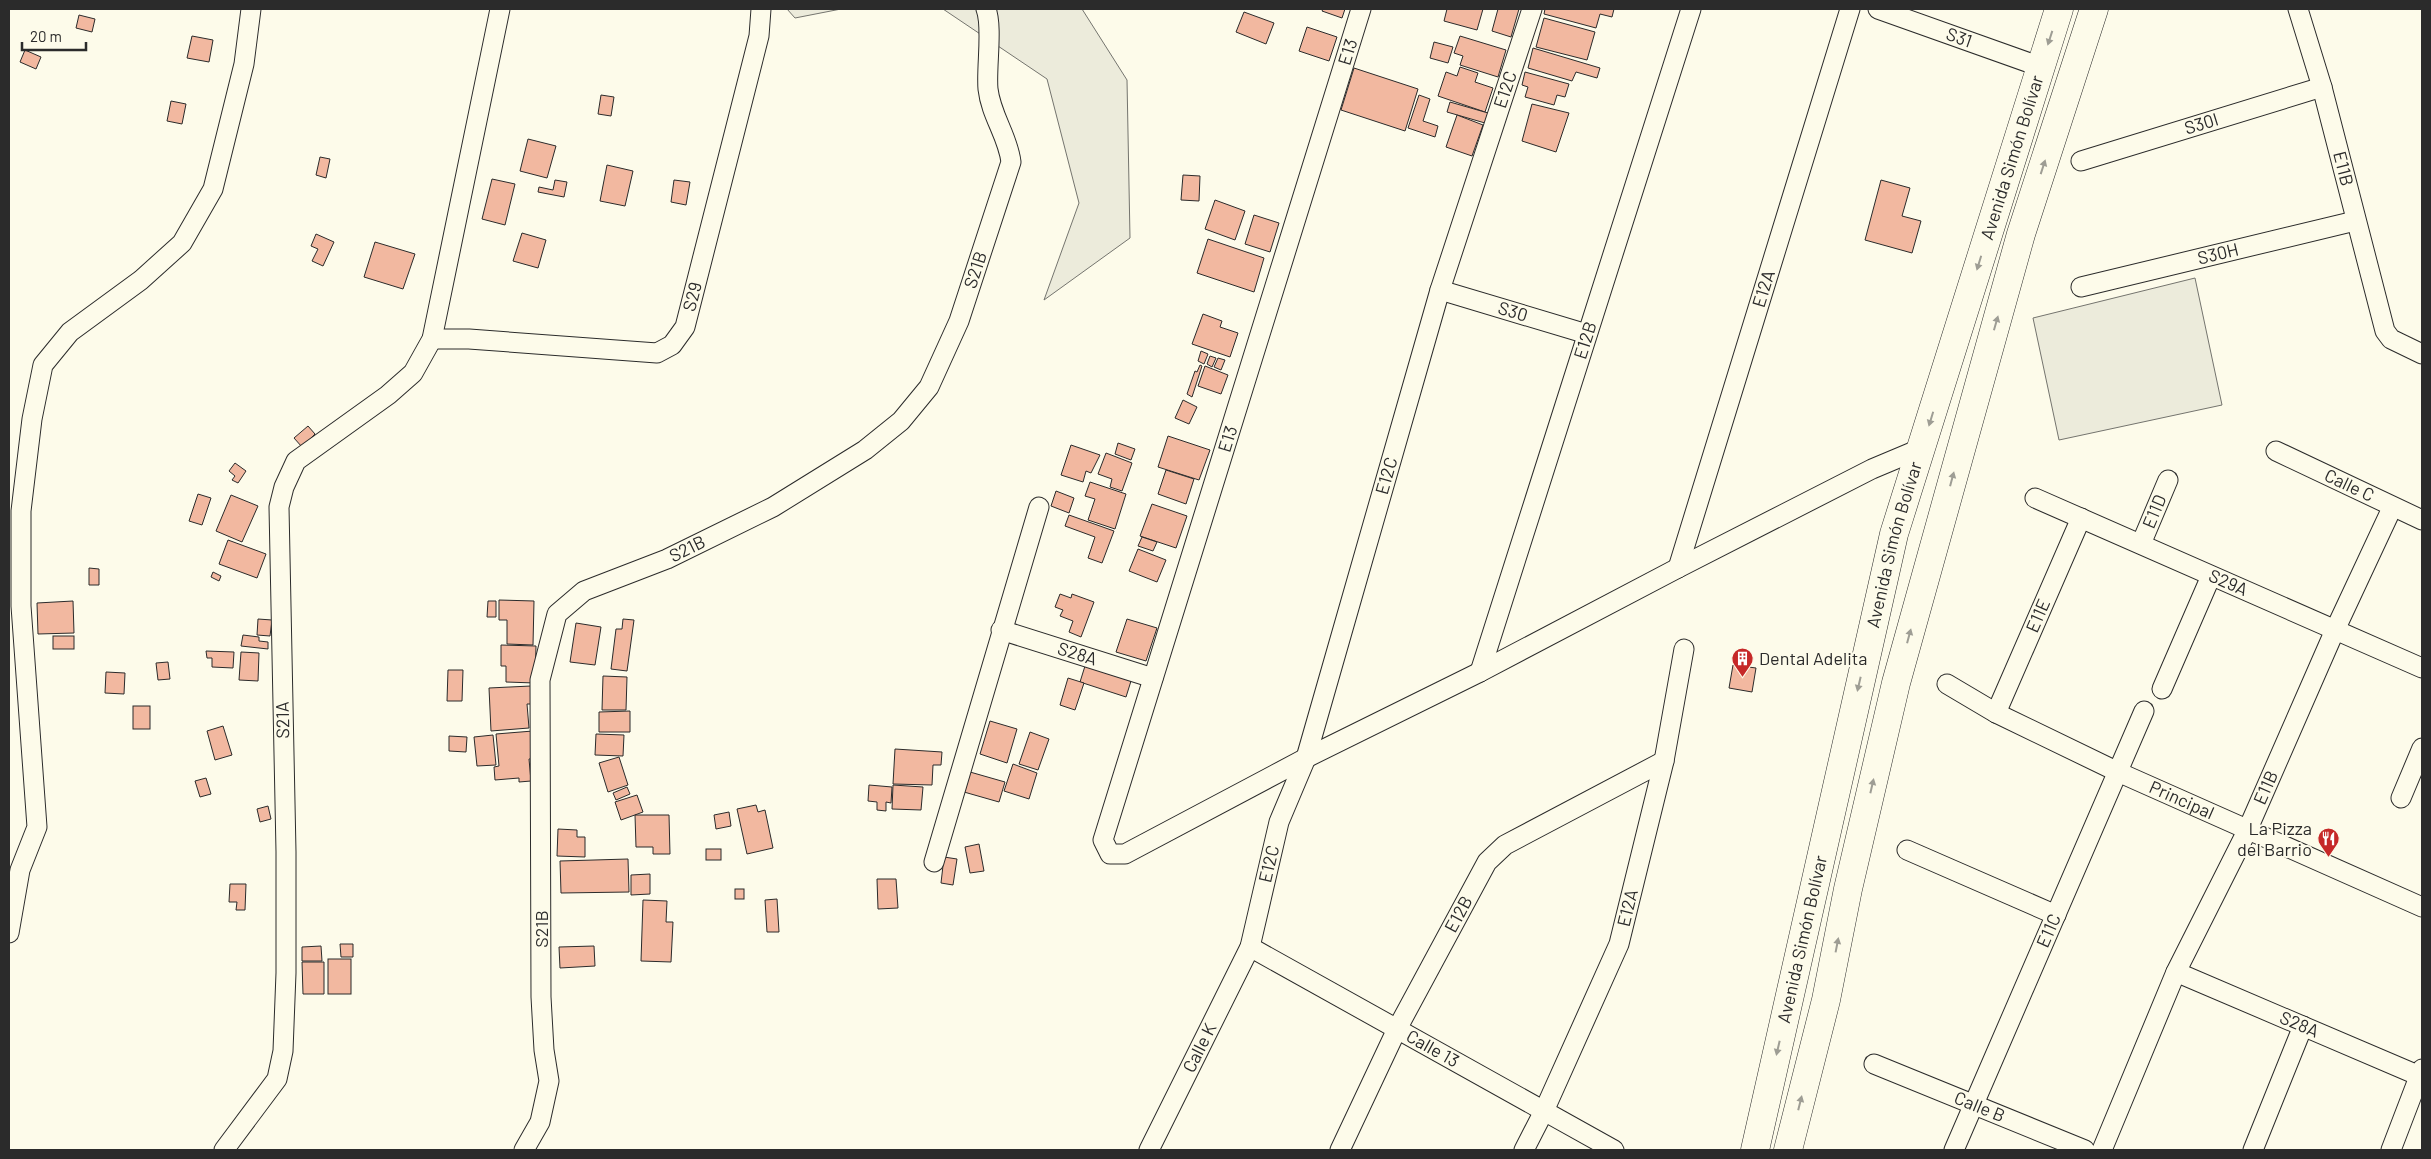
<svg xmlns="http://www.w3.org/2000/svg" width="2431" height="1159" viewBox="0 0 2431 1159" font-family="Barlow,sans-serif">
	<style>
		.green { fill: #ecebdb; stroke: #74746e }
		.building { fill: #f2b8a0; stroke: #2b2b2b }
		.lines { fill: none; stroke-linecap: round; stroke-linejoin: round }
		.street-casing { stroke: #2b2b2b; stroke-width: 21 }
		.highway-casing { stroke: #2b2b2b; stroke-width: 29 }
		.street { stroke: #fdfbea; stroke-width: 19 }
		.highway { stroke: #fdfbea; stroke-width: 28 }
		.oneway { fill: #9e9d94 }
		.labels { text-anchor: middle; stroke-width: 4; stroke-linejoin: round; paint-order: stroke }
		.street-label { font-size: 18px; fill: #2b2b2b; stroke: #fdfbea }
		.poi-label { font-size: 18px; fill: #2b2b2b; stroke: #fdfbea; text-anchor: start }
	</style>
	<rect width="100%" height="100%" fill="#fdfbea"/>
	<!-- green -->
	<g class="green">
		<path d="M787 9H841L795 18Z"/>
		<path d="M943 9H1082L1127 80 1130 238 1044 300 1079 203 1047 79Z"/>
		<path d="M2195 278 2222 405 2059 440 2033 318Z"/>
	</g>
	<!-- building -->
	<g class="building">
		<path d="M1323 9H1345L1342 18 1322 11Z"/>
		<path d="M1447 9H1483L1477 30 1444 21Z"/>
		<path d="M1498 9H1519L1511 37 1492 31Z"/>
		<path d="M1545 9H1614L1612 17 1600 14 1596 28 1544 14Z"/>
		<path d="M1244 12 1274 23 1266 44 1236 32Z"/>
		<path d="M79 15 95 19 92 32 76 28Z"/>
		<path d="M1544 18 1595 32 1587 60 1536 47Z"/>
		<path d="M1307 27 1337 37 1329 61 1299 51Z"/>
		<path d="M192 36 213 40 209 62 187 58Z"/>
		<path d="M1460 36 1506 50 1498 77 1460 65 1463 56 1454 53Z"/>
		<path d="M1434 42 1453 47 1448 63 1430 58Z"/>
		<path d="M1533 48 1600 68 1597 78 1576 72 1572 81 1528 68Z"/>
		<path d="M25 50 41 57 36 69 20 62Z"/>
		<path d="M1460 67 1478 73 1475 82 1493 88 1485 112 1438 96 1446 72 1457 76Z"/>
		<path d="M1354 68 1418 89 1405 131 1341 110Z"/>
		<path d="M1525 72 1569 84 1565 97 1557 95 1554 105 1525 97 1528 87 1522 85Z"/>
		<path d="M601 95 614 97 611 116 598 114Z"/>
		<path d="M1419 95 1430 99 1423 121 1438 126 1435 137 1408 128Z"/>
		<path d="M171 101 186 104 182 124 167 121Z"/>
		<path d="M1450 102 1488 113 1485 123 1447 112Z"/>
		<path d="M1532 104 1569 113 1556 152 1522 141Z"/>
		<path d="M1457 115 1483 125 1472 156 1446 147Z"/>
		<path d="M528 139 556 146 547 178 520 171Z"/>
		<path d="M320 157 330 159 326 178 316 175Z"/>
		<path d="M607 165 633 171 625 206 600 201Z"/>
		<path d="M1183 175 1200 176 1199 201 1181 200Z"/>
		<path d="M492 179 515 184 505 225 482 219Z"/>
		<path d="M555 180 567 182 564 197 538 192 539 187 553 190Z"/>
		<path d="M674 180 690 182 686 205 671 202Z"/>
		<path d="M1881 180 1910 188 1902 216 1921 221 1912 253 1865 240Z"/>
		<path d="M1215 200 1245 211 1235 240 1205 229Z"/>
		<path d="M1254 215 1279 223 1270 252 1245 244Z"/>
		<path d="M522 233 546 240 538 268 513 261Z"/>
		<path d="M316 234 334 242 323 266 312 261 318 249 311 246Z"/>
		<path d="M1208 239 1264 258 1254 292 1197 273Z"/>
		<path d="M375 242 415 254 403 289 364 277Z"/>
		<path d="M1203 314 1222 321 1220 327 1238 333 1230 357 1192 344Z"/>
		<path d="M1201 351 1208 354 1204 364 1198 361Z"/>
		<path d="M1210 356 1216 358 1212 367 1207 364Z"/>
		<path d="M1218 358 1225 360 1221 370 1214 367Z"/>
		<path d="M1200 365 1202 366 1192 397 1187 394 1195 371 1197 372Z"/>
		<path d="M1205 366 1228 375 1221 394 1198 386Z"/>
		<path d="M1183 400 1197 407 1189 424 1175 418Z"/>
		<path d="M308 426 315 434 302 447 294 438Z"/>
		<path d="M1168 436 1210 450 1199 480 1158 467Z"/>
		<path d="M1118 443 1135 449 1131 460 1115 454Z"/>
		<path d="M1071 445 1100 455 1091 473 1086 471 1083 482 1061 475Z"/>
		<path d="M1106 453 1132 463 1122 491 1110 487 1112 479 1098 474Z"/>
		<path d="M235 463 246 471 238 483 232 480 235 476 229 471Z"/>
		<path d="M1166 470 1194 479 1186 504 1158 494Z"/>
		<path d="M1090 482 1126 494 1115 529 1088 520 1095 499 1085 496Z"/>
		<path d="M1056 491 1074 498 1069 513 1051 506Z"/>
		<path d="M198 494 211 498 202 525 189 521Z"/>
		<path d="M231 495 258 506 242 542 216 531Z"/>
		<path d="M1152 504 1187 516 1176 548 1140 536Z"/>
		<path d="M1069 515 1114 531 1102 563 1088 558 1095 537 1065 526Z"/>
		<path d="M1142 537 1157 542 1153 551 1138 546Z"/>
		<path d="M228 540 266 554 257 578 219 564Z"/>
		<path d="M1138 549 1166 560 1157 582 1129 571Z"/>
		<path d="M89 568 99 569V585H89Z"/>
		<path d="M213 572 221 576 219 581 211 577Z"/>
		<path d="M1060 594 1071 598 1072 594 1094 602 1081 637 1069 632 1073 621 1060 616 1063 610 1055 607Z"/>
		<path d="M499 600 534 601 533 645 507 644V620H499Z"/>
		<path d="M73 601 74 633 38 634 37 603Z"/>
		<path d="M488 601H496V617H487Z"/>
		<path d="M258 619 272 620 270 636 257 635Z"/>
		<path d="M623 619 634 620 627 671 611 669 616 629H622Z"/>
		<path d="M1127 619 1157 628 1146 661 1116 652Z"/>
		<path d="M576 623 601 627 595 665 570 662Z"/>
		<path d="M243 635 259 637V641L268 642V649L241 646Z"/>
		<rect x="53" y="636" width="21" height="13"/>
		<path d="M501 645 536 646 535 683 506 682V666H501Z"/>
		<path d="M206 651 234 652 233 668 212 667V658H207Z"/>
		<path d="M241 652 259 653 258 681 239 680Z"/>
		<path d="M168 662 170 679 158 680 156 663Z"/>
		<path d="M1733 665 1756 668 1752 692 1729 688Z"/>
		<path d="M1085 666 1131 681 1126 697 1080 682Z"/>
		<path d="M448 670H463L462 701H447Z"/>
		<path d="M106 672 125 673 124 694 105 693Z"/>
		<path d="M603 676 627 677 626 710H602Z"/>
		<path d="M1068 678 1084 683 1075 710 1060 705Z"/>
		<path d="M531 686 532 704H527L529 728 491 731 489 688Z"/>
		<rect x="133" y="706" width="17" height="23"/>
		<path d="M630 711V732H599V712Z"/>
		<path d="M990 721 1017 729 1007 763 980 754Z"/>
		<path d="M223 726 232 755 215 760 207 731Z"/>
		<path d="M533 731 536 758 529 759 531 781 519 782V778L495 780 494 767 499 766 496 734Z"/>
		<path d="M1030 732 1049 739 1038 770 1019 764Z"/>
		<path d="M596 734 624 735 623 756 595 755Z"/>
		<path d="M493 735 496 765 477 766 474 737Z"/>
		<path d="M449 736 467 737 466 752 449 751Z"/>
		<path d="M895 749 942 752 941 765H933L932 785 893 784Z"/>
		<path d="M619 757 628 785 608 792 599 763Z"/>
		<path d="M1013 764 1037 773 1029 799 1004 791Z"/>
		<path d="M970 772 1005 782 999 802 964 792Z"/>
		<path d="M206 778 211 794 200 797 195 781Z"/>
		<path d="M869 785 892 787 891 803 886 802V811L877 810V802L868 801Z"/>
		<path d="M893 785 923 787 921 810 892 809Z"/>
		<path d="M627 787 630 794 616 800 613 793Z"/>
		<path d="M637 795 643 812 621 820 615 802Z"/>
		<path d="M756 805 758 812 765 810 773 848 747 854 737 809Z"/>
		<path d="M268 806 271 819 260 822 257 809Z"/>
		<path d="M729 812 731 826 716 829 714 815Z"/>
		<path d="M635 815H669L670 854H653V847H636Z"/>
		<path d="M558 829 577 830V837H585V857L557 856Z"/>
		<path d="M979 844 984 871 970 873 965 847Z"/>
		<rect x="706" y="849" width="15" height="11"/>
		<path d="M944 857 957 859 953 885 941 883Z"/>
		<path d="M628 859 629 892 561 893 560 861Z"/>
		<path d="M650 874V894L631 895V875Z"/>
		<path d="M877 879H896L898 908 878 909Z"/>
		<path d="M230 884H246L245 910H236L237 902H229Z"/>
		<rect x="735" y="889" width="9" height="10"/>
		<path d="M777 899 779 932H767L765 900Z"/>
		<path d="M643 900 667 901 666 922H673L671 962 641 961Z"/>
		<path d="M340 944H353V957H341Z"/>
		<path d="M321 946 322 961H302V947Z"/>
		<path d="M594 946 595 966 560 968 559 947Z"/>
		<rect x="328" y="959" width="23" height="35"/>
		<path d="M302 962H324V994H303Z"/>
	</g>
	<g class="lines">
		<defs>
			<g id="street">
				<path d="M1361 9 1103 840 1110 854H1125L1306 758 1480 672 1678 568 1872 469 1922 448"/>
				<path id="s1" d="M1878 9 2041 67"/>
				<path id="s2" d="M2298 9 2322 87 2385 331 2391 339 2422 354"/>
				<path id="s3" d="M2081 161 2322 87"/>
				<path id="s4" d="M2081 287 2355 221"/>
				<path id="s5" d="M1440 290 1587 334"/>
				<path id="s6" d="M432 339H469L657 353 672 345 685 327 759 36 761 9"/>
				<path id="s7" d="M2276 451 2422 520"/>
				<path id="s8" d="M2035 498 2422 668"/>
				<path id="s9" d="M2141 544 2168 480"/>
				<path id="s10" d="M1678 568 1850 9"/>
				<path id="s11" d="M1001 630 1153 678"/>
				<path id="s12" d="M1480 672 1691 9"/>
				<path id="s13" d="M1947 684 1996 713 2118 772 2422 907"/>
				<path d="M2162 689 2211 576"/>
				<path id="s14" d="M1996 713 2081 518"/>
				<path d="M2401 798 2422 748"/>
				<path d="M1907 850 2056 915"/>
				<path d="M934 862 1039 507"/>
				<path d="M9 933 20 870 37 827 21 606V511L32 419 43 365 70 332 141 280 182 243 213 189 244 64 251 9"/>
				<path id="s15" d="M1250 947 1614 1150"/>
				<path id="s16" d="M2176 972 2422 1077"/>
				<path id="s17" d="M1874 1064 2085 1150"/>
				<path d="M224 1150 277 1079 283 1051 286 973V852L279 507 284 487 296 461 388 395 413 373 432 339 500 9"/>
				<path id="s18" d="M524 1150 540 1122 549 1081 544 1050 541 997 540 680 557 614 584 591 667 559 773 507 865 450 901 421 929 387 959 321 1011 162C1008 136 991 116 988 89 986 68 993 27 986 9"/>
				<path id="s19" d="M1149 1150 1250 947 1279 822 1306 758 1440 290 1532 9"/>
				<path id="s20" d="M1340 1150 1397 1029 1487 862 1505 845 1664 761"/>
				<path id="s21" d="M1524 1150 1544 1111 1619 944 1664 761 1684 649"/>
				<path id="s22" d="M1954 1150 2144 711"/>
				<path id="s23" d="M2102 1150 2176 972 2247 831 2335 630 2392 508"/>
				<path d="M2253 1150 2303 1026"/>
				<path d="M2391 1150 2422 1069"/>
			</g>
			<g id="highway">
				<path id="s24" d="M1755 1150 1894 534 2059 9"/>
				<path d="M1788 1150 1826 1000 1848 889 1896 683 2021 234 2094 9"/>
			</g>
		</defs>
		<!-- street casing -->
		<use href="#street" class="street-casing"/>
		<!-- highway casing -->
		<use href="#highway" class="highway-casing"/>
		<!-- street -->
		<use href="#street" class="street"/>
		<!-- highway -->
		<use href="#highway" class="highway"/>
	</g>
	<!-- one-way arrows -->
	<defs><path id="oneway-solid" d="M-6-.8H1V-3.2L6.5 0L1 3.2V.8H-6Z" transform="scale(1.25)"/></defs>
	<g class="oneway">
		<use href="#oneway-solid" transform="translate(2050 38) rotate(108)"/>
		<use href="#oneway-solid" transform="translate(2043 167) rotate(-72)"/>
		<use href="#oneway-solid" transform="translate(1979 263) rotate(107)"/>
		<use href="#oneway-solid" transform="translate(1996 323) rotate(-74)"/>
		<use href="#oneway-solid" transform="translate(1931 419) rotate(107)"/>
		<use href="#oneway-solid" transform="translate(1952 479) rotate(-75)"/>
		<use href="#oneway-solid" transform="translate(1909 636) rotate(-75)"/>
		<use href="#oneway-solid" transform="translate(1859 684) rotate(103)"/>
		<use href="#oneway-solid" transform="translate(1872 786) rotate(-77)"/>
		<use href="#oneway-solid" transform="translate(1837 945) rotate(-79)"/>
		<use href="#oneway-solid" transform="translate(1778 1048) rotate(103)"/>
		<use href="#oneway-solid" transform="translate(1800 1103) rotate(-76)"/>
	</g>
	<!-- icons -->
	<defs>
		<symbol id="building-pin" viewBox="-11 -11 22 30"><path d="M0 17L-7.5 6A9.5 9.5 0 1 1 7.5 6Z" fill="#c62828" stroke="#fdfbea"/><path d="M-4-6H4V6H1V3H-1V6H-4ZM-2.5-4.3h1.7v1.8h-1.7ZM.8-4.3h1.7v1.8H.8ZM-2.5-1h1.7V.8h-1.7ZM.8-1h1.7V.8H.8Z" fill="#fff"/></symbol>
		<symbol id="restaurant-pin" viewBox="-11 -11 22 30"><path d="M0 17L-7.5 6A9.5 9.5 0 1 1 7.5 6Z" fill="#c62828" stroke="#fdfbea"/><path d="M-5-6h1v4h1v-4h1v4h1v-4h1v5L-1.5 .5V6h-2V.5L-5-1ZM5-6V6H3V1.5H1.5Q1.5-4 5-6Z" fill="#fff"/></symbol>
	</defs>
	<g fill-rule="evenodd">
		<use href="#building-pin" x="1730" y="646" width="25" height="34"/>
		<use href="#restaurant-pin" x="2316" y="826" width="25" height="34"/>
	</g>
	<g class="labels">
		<!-- street labels -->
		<g class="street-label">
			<text dy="6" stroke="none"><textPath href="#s1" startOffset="86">S31</textPath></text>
			<text transform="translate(1348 52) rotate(-73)" y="6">E13</text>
			<text dy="6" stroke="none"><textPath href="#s19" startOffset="1122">E12C</textPath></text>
			<text dy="6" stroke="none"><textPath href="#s3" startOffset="126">S30I</textPath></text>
			<text dy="6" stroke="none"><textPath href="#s24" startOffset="1026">Avenida Simón Bolívar</textPath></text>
			<text dy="6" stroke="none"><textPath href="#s2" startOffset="166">E11B</textPath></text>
			<text dy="6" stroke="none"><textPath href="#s4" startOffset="141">S30H</textPath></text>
			<text dy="6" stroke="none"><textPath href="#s18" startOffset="1111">S21B</textPath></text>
			<text dy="6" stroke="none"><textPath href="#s10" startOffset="292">E12A</textPath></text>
			<text dy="6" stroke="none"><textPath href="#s6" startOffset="296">S29</textPath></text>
			<text dy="6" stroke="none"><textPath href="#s5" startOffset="76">S30</textPath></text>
			<text dy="6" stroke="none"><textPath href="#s12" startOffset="348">E12B</textPath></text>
			<text transform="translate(1228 439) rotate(-73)" y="6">E13</text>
			<text dy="6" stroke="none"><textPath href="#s19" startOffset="718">E12C</textPath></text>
			<text dy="6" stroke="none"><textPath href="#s7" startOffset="81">Calle C</textPath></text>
			<text dy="6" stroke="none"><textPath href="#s9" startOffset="35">E11D</textPath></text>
			<text dy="6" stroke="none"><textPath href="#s24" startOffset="621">Avenida Simón Bolívar</textPath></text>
			<text dy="6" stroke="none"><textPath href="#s18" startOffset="691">S21B</textPath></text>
			<text dy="6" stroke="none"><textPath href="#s8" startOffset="211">S29A</textPath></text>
			<text dy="6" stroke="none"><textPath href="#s14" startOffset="106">E11E</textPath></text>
			<text dy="6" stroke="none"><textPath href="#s11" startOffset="80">S28A</textPath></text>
			<text transform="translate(283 720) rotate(-91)" y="6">S21A</text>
			<text dy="6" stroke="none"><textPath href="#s23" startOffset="398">E11B</textPath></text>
			<text dy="6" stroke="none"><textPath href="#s13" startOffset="262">Principal</textPath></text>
			<text dy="6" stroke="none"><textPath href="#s19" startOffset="312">E12C</textPath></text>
			<text dy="6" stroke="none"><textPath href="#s21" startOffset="264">E12A</textPath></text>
			<text dy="6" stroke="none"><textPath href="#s20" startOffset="264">E12B</textPath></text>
			<text transform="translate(542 929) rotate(-90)" y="6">S21B</text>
			<text dy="6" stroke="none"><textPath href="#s22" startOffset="239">E11C</textPath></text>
			<text dy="6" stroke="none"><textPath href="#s24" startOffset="216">Avenida Simón Bolívar</textPath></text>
			<text dy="6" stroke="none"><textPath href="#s16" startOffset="134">S28A</textPath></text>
			<text dy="6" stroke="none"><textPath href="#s15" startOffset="209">Calle 13</textPath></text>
			<text dy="6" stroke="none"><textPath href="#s19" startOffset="114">Calle K</textPath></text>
			<text dy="6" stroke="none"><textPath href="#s17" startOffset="114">Calle B</textPath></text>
		</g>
		<!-- poi labels -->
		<g class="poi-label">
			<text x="1759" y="665">Dental Adelita</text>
			<text x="2312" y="835" text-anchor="end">La Pizza<tspan x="2312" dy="21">del Barrio</tspan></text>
		</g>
	</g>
	<!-- border -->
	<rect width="2431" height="1159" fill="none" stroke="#2b2b2b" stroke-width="20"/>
	<!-- scale -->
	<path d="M22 42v8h64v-8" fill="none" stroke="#2b2b2b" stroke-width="2.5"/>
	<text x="30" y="42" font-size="15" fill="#2b2b2b" stroke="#fdfbea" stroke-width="4" paint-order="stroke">20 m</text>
</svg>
